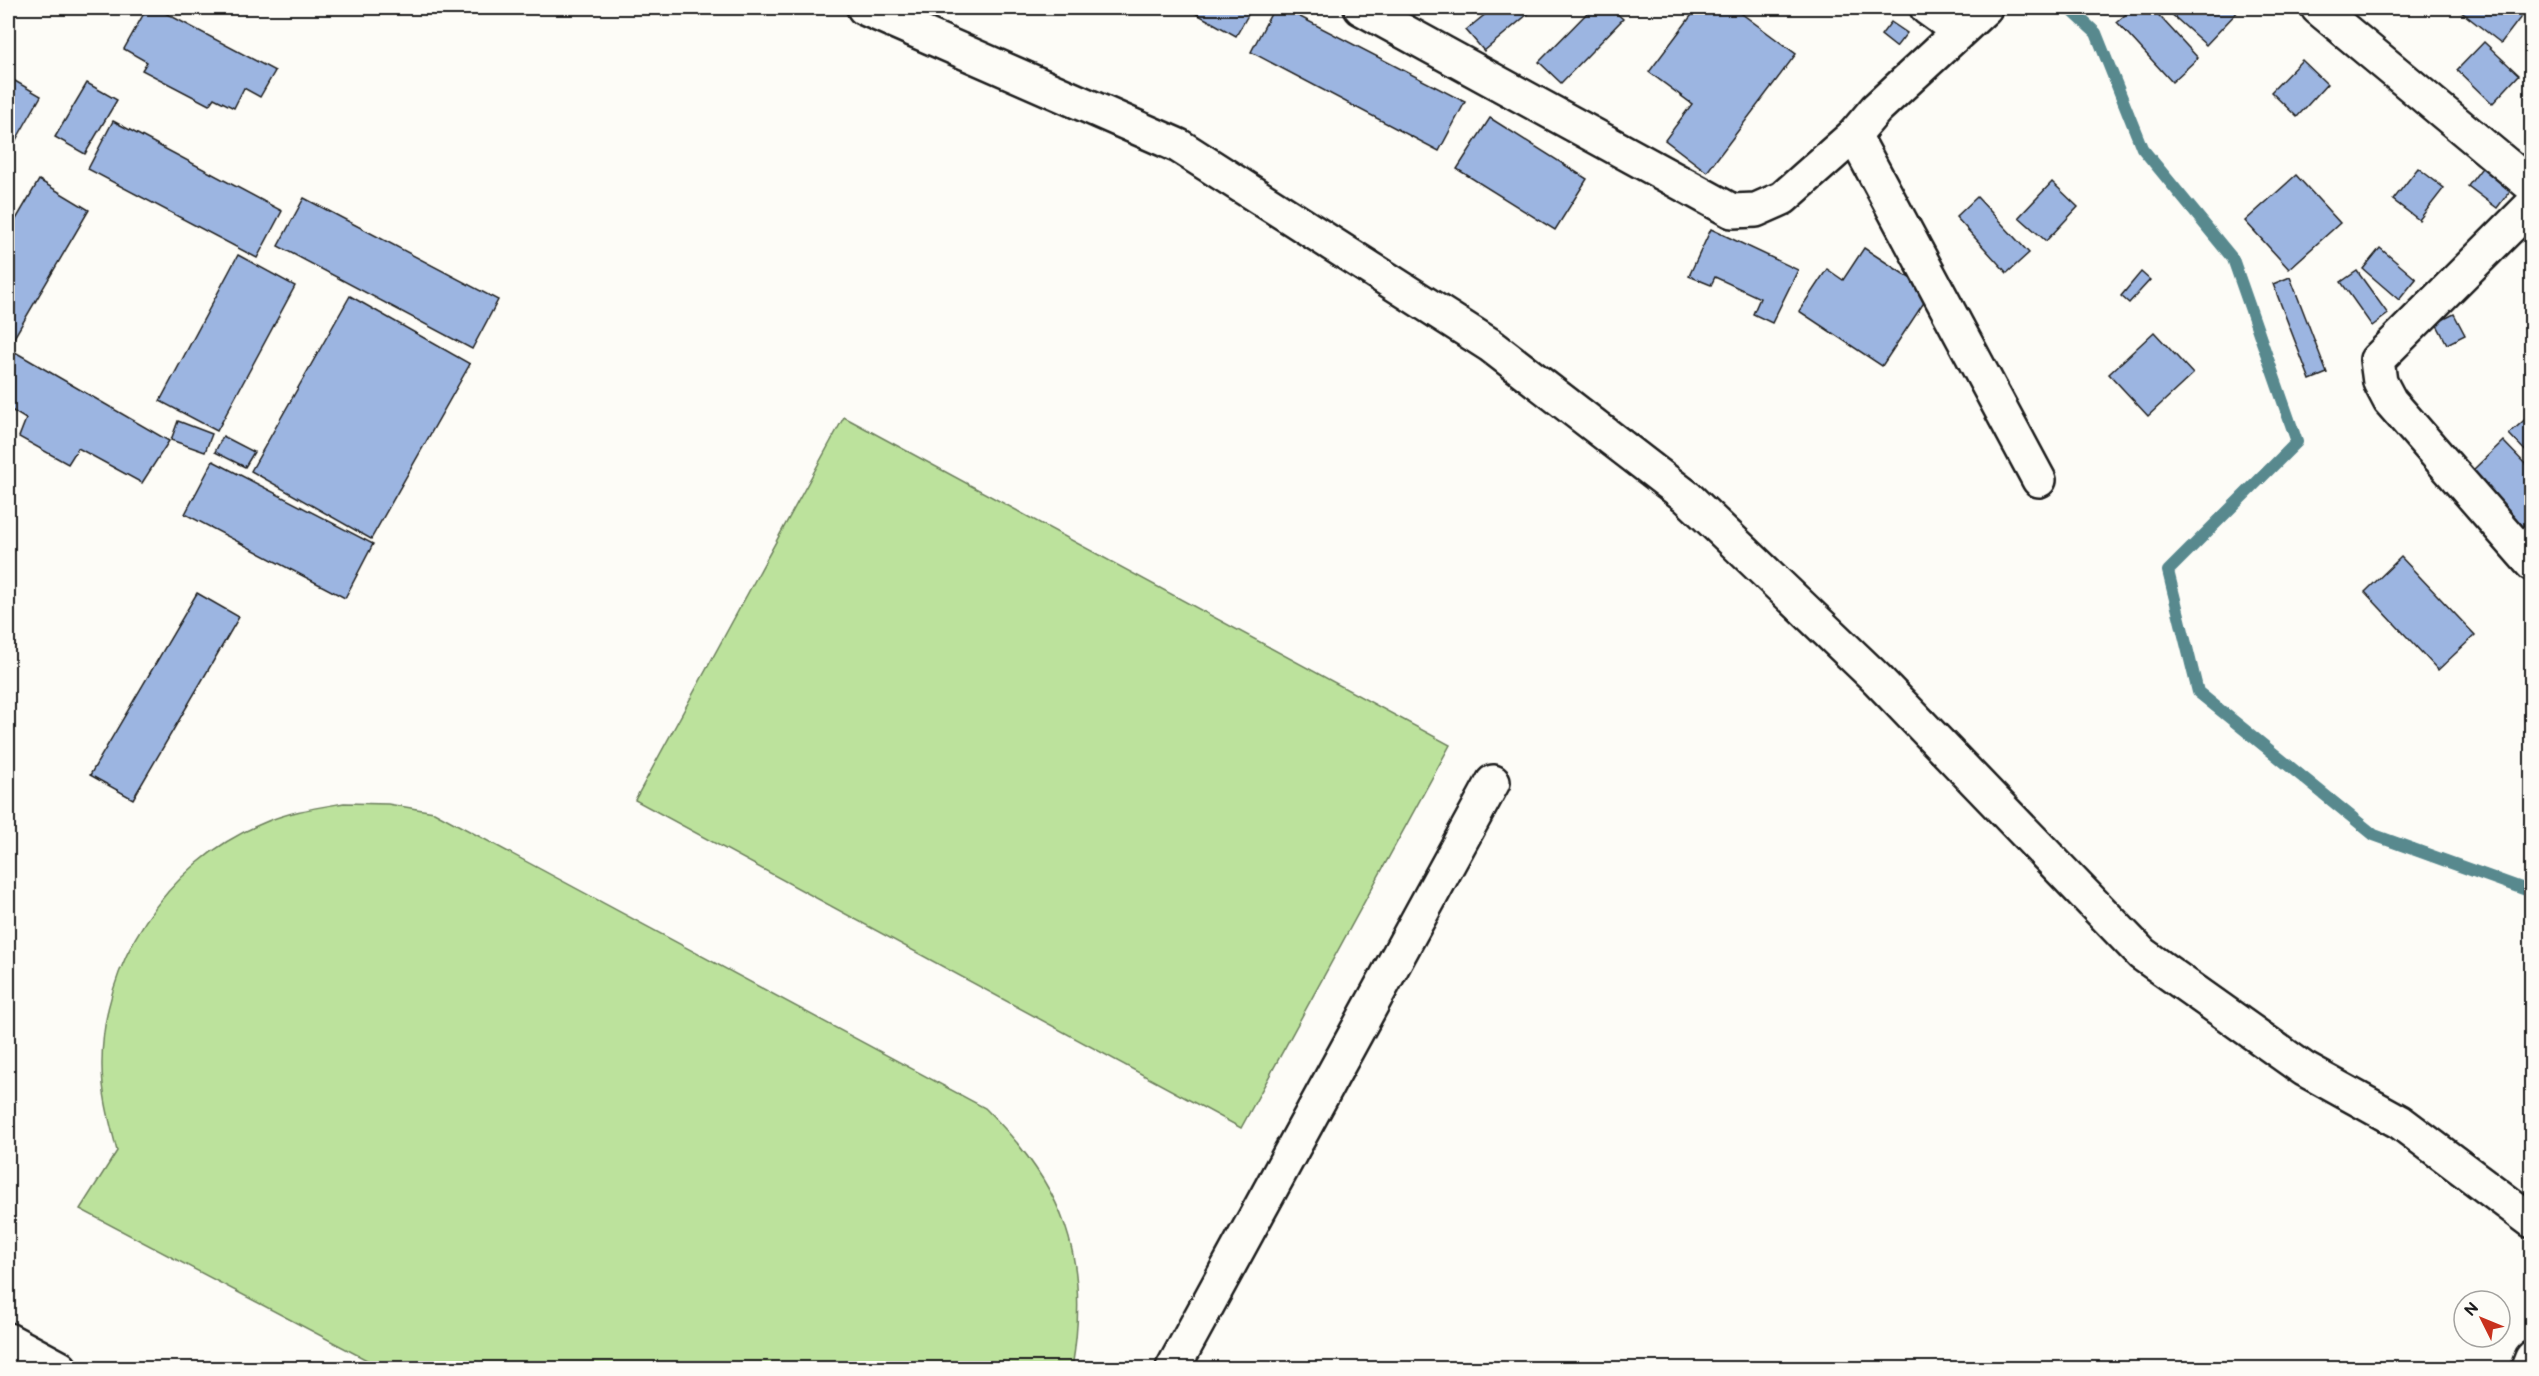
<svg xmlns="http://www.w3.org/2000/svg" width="2539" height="1376" viewBox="0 0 2539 1376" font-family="'Balsamiq Sans',sans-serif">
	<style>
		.green { fill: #bce29c; stroke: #6c7f5c; stroke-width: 1.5 }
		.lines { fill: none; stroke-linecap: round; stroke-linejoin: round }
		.stream { stroke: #59898e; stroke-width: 12 }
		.building { fill: #9cb5e1; stroke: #1c1c1c; stroke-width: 1.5 }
		.minor-casing { stroke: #1c1c1c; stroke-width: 38 }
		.minor { stroke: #fdfcf7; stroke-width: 33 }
	</style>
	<rect width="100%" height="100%" fill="#fdfcf7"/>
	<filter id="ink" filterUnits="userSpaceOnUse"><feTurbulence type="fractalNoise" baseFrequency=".0167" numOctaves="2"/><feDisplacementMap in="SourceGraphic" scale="12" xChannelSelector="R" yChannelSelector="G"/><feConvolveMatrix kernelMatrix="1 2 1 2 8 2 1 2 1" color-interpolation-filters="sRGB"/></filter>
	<g filter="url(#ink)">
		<!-- green -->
		<g class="green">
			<path d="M844 417 1450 745 1241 1128 635 800Z"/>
			<path d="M344 803 388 804 434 812 985 1108C1064 1186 1091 1258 1072 1368H382L80 1209 117 1151C110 1123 102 1095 102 1066 101 963 166 864 261 824 288 812 315 808 344 803Z"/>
		</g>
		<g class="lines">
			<!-- stream -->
			<path class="stream" d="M2069 8 2096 33 2142 148 2233 259 2297 442 2168 571 2198 692 2374 835 2532 892"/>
		</g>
		<!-- building -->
		<g class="building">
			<path d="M147 8H156L275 71 260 97 244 88 234 108 214 98 209 105 142 70 147 62 124 49Z"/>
			<path d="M1186 8H1252L1236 36Z"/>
			<path d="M1274 8H1283L1465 102 1439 151 1251 52Z"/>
			<path d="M1493 8H1535L1484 51 1466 30Z"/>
			<path d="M1592 8H1611L1623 19 1561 83 1539 62Z"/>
			<path d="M1697 8H1734L1796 54 1707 172 1665 140 1692 104 1649 72Z"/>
			<path d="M2099 8H2111L2105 14Z"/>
			<path d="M2133 8H2152L2198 58 2172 82 2117 22Z"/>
			<path d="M2171 8H2241L2206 45 2168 11Z"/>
			<path d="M2463 8H2517L2524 13 2501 43 2460 11Z"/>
			<path d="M1891 22 1907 33 1896 47 1881 35Z"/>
			<path d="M2484 42 2519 75 2492 104 2457 70Z"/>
			<path d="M2302 60 2327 84 2297 117 2271 92Z"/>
			<path d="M8 77 41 96 8 154Z"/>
			<path d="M87 83 117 100 85 154 55 137Z"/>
			<path d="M1490 118 1587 179 1555 230 1457 169Z"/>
			<path d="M113 121 282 211 257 258 88 169Z"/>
			<path d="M2484 165 2513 187 2497 208 2468 186Z"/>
			<path d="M2418 168 2444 188 2419 220 2393 200Z"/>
			<path d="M2296 175 2340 223 2289 269 2245 221Z"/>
			<path d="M39 180 89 210 8 348V233Z"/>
			<path d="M2052 182 2078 207 2046 241 2019 217Z"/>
			<path d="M1977 197 2029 253 2007 273 1956 217Z"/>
			<path d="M304 198 498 300 472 349 278 246Z"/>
			<path d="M1711 229 1798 270 1772 323 1753 314 1760 298 1715 277 1711 285 1689 276Z"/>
			<path d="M1864 248 1931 292 1882 366 1799 311 1827 269 1843 280Z"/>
			<path d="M2380 248 2416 279 2399 300 2363 269Z"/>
			<path d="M238 255 295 286 217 431 160 401Z"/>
			<path d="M2357 271 2388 314 2372 326 2341 282Z"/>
			<path d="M2141 272 2150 280 2129 303 2121 296Z"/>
			<path d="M2290 277 2327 373 2310 380 2273 284Z"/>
			<path d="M350 296 470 364 371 539 251 471Z"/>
			<path d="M2454 314 2465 335 2447 344 2436 323Z"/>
			<path d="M2154 332 2193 374 2148 416 2109 374Z"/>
			<path d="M8 348 169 441 142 483 78 448 68 464 19 437 26 419 8 408Z"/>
			<path d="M2532 413V458L2509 434Z"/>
			<path d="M178 421 212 434 205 452 171 440Z"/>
			<path d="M223 436 254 452 245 467 215 452Z"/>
			<path d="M2503 441 2532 471V536L2472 471Z"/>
			<path d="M213 461 373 544 345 598 185 514Z"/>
			<path d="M2401 557 2475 635 2438 670 2365 592Z"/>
			<path d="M197 593 239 617 133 799 90 775Z"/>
		</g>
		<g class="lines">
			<defs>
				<g id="minor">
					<path d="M864 8 1179 146 1490 345 1687 497 1877 679 2142 954 2304 1069 2400 1122 2532 1221"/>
					<path d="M1361 8 1732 211 1756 210 1783 198 1854 135 1876 109 1985 8"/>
					<path d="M1927 8 1959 31"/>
					<path d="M2318 8 2532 186"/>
					<path d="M1854 135 2039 480"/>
					<path d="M2532 205 2377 360 2380 382 2390 401 2532 564"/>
					<path d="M8 1340 60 1368"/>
					<path d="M1173 1368 1493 782"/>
					<path d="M2528 1368 2532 1358"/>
				</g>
			</defs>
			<!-- minor casing -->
			<use href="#minor" class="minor-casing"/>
			<!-- minor -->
			<use href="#minor" class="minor"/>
		</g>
	</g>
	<!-- margin -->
	<rect width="2539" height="1376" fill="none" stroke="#fdfcf7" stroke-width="30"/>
	<rect x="15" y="15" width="2509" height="1346" fill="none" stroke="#1c1c1c" stroke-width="2" filter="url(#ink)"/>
	<!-- north arrow -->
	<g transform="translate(2482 1319) rotate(313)"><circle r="28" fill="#fdfcf7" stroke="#a3a29f" stroke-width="1.5"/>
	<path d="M0-4.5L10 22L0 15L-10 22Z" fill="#c8321e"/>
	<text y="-9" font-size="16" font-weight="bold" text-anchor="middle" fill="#1c1c1c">N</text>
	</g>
</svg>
